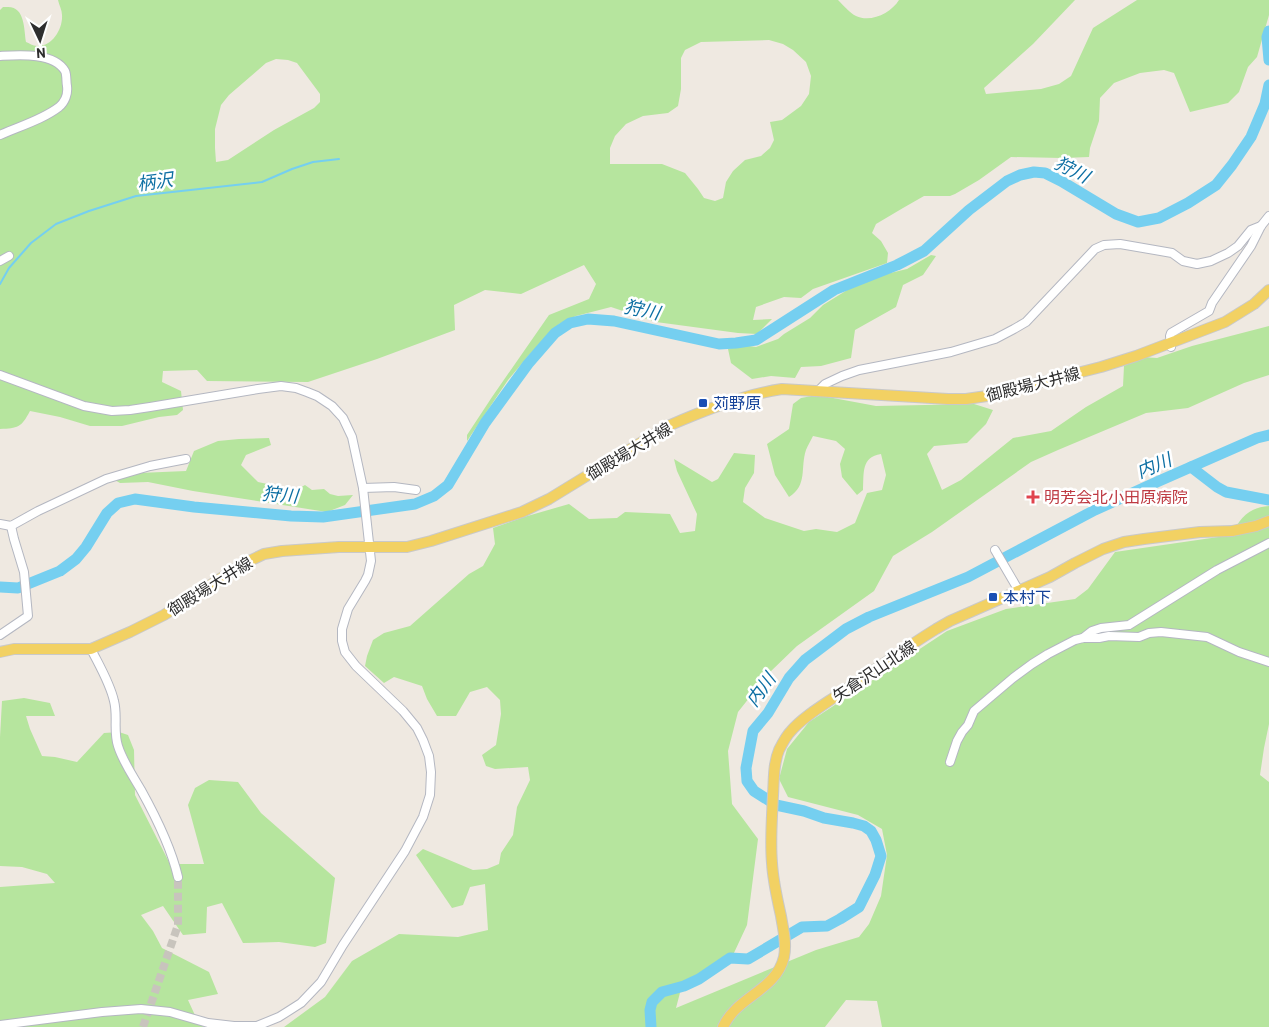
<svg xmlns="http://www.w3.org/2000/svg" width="1269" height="1027" viewBox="0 0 1269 1027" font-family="Barlow,'Noto Sans JP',sans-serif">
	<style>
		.green { fill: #b6e59e; fill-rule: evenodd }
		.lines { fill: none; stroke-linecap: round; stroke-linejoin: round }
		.stream { stroke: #75cff0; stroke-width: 2 }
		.river { stroke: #75cff0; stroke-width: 11 }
		.minor-tunnel { stroke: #c8c4bd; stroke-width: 8; stroke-dasharray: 8 4; stroke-linecap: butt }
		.minor-casing { stroke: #b4b7c1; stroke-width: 10 }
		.major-casing { stroke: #c9c9c9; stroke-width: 12 }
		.minor { stroke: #fff; stroke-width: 8 }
		.major { stroke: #f2d163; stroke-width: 10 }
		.transit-dot { fill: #1a4fb4; stroke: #fff; stroke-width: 2 }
		.health-dot { fill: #e0444e; stroke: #fff; stroke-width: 2 }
		.labels { text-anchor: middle; stroke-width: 5; stroke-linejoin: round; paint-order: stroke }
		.street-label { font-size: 16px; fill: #2e2e2e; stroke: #fff }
		.transit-label { font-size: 16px; fill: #164399; stroke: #fff; text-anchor: start }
		.health-label { font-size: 16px; fill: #be3a42; stroke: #fff; text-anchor: start }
		.water-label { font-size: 18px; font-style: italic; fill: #0d6fa3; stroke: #fff }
	</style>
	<rect width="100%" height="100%" fill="#efe9e1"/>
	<!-- green -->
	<g class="green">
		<path d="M58 0H838C843 5 850 13 856 16 871 23 891 13 899 0H1075L1033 44 984 88 986 94 1041 89 1059 84 1071 76 1093 28 1137 0H1269V15L1257 57 1248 67 1239 92 1228 103 1190 112 1174 73 1164 70 1140 73 1114 83 1100 98 1099 121 1090 148 1089 157 1062 158 1011 157 979 180 955 194 950 196H924L903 208 876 224 872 233 881 241 888 253 887 263 813 289 801 298 784 297 756 307 753 320 772 319 757 334 738 333 656 322 611 307 576 316 559 324 529 355 508 380 467 441V435L492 397 549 315 589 299 596 284 584 265 521 294 485 290 454 305 455 330 377 359 308 382 207 381 197 370 163 371 162 382 181 391 183 410 177 415 159 417 122 426H90L60 417 30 411C21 428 18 428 0 429V10C4 6 2 7 7 7 25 6 24 29 26 42 29 43 33 46 37 46 52 47 63 29 62 15 62 10 59 5 58 0ZM769 40 783 44 793 50 806 62 811 76 809 94 801 106 782 120 770 122 774 140 770 148 761 156 745 160 733 171 726 182 723 198 715 201 704 198 698 189 685 173 662 164H610V148L615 136 626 124 643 116 668 113 678 106 681 89V58L685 50 701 42ZM276 59 288 60 297 63 320 94V102L314 108 274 130 228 160 216 162 215 148V129L221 105 229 95 266 63Z"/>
		<path d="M931 255 936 256 923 275 903 285 896 307 855 330 851 358 821 366 801 367 795 378 771 376 752 379 731 363 728 349 742 345 756 347 778 339 784 334 810 318 823 305 865 279 907 269Z"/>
		<path d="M1269 326V375L1244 383 1188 408 1146 413 1058 450 1031 462 932 532 893 556 874 591 797 646 769 673 738 712 728 751 732 804 758 839 747 925 733 955 710 972 682 985 676 1008 816 950 859 937 869 924 881 896 887 855 882 829 858 815 788 797 779 779 787 749 809 722 947 631 1006 609 1075 599 1088 589 1115 552 1232 535C1239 518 1250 507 1269 506V724L1264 748 1260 775 1269 782V1027H882L877 1001 846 1000 825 1027H284L325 997 352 961 399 934 458 937 488 930 485 884 470 887 463 905 452 908 416 855 423 849 473 870 487 869 499 864 501 853 513 835 517 807 530 780 528 767 495 769 486 766 482 755 496 745 501 714 500 700 487 687 470 692 456 716H437L427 699 422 686 394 677 384 683 365 666 367 656 373 640 384 633 410 626 469 574 483 566 495 544 493 528 524 517 569 504 589 519 617 518 625 512 670 514 680 533 695 531 697 514 677 471 674 459 712 482 718 479 734 453 755 455 754 473 745 488 743 502 765 518 804 531 816 529 837 532 855 523 867 493 882 490 886 475 881 454C861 457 864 473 863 490L857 495 842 477 840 464 845 449 836 441 813 436C811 440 808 445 806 450 800 468 808 485 789 497L775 475 767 444 789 429 793 404 801 398 817 395 876 406 974 404 993 410 986 424 967 443 934 446 927 454 942 490 961 480 1013 438 1051 431 1086 407 1123 386 1124 366 1142 357 1157 358 1192 346Z"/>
		<path d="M269 438 271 445 246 455 241 465 258 482 296 490 305 485 312 490 324 489 330 494 338 496 353 495 345 505 327 512 193 491 148 482 120 483 113 479 139 473 186 471 194 451 218 441 239 439Z"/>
		<path d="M24 698 50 703 55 716H26L30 729 42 756 55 757 77 762 104 733 119 732 128 735 134 750 135 795 170 864H204L188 805 195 788 209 780 238 782 261 813 335 878 326 943 315 947 279 942 243 943 222 903 207 907 206 933 183 935 163 906 141 915 153 931 162 948 209 972 218 994 188 1000 199 1024 204 1027H0V887L55 883 47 874 22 867 0 866V737L2 701Z"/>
	</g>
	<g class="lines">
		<!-- stream -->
		<path class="stream" d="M0 284 9 268 31 243 56 224 89 211 136 196 262 182 292 169 313 162 339 159"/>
		<!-- river -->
		<g class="river">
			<path d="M1269 31 1267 37 1269 60"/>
			<path d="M1191 467 1217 487 1226 492 1269 500"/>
			<path d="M0 587 18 588 60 571 76 559 86 547 107 513 118 503 135 499 194 507 291 516 323 517 415 504 434 496 448 485 485 423 528 364 555 333 570 323 588 319 614 321 719 344 736 343 756 340 834 290 897 265 924 251 969 210 1007 181 1020 175 1034 172 1045 173 1061 181 1116 214 1138 222 1159 218 1188 203 1216 185 1232 165 1251 137 1265 104 1269 85"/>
			<path d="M651 1027 650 1010 652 1002 662 992 684 986 699 979 730 958 748 959 802 927 827 926 840 919 859 907 875 875 881 856 876 840 871 831 864 826 853 823 824 818 804 811 776 805 754 791 747 781 746 768 753 731 768 713 789 678 805 660 846 629 869 617 968 577 1095 510 1159 481 1257 438 1269 435"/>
		</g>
		<!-- minor-tunnel -->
		<path class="minor-tunnel" d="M143 1027 178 925V877"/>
		<defs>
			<g id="minor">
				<path d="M0 56C18 55 54 52 65 71 67 75 66 82 67 86 68 94 65 102 59 107 42 120 20 126 0 135"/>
				<path d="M0 261 9 256"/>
				<path d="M1171 347 1170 336 1171 333 1209 311 1212 303 1251 246 1261 226 1269 216"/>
				<path d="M0 375 84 406 112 411 130 410 150 407 258 389 281 386 296 388 307 392 317 396 332 406 343 418 352 437 363 488 371 561 368 575 365 581 348 609 342 629V641L345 652 356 666 403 711 417 728 423 740 429 756 431 772 430 795 423 817 405 851 343 945 321 982 301 1003 279 1017 257 1026H234L208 1023 170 1012 141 1009 102 1012 0 1025"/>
				<path d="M819 390 825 384 842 376 859 370 951 352 995 339 1014 329 1026 322 1095 249 1104 245 1120 244 1172 253 1183 261 1197 264 1211 261 1228 253 1238 246 1251 230 1261 226"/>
				<path d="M363 488 394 487 416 490"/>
				<path d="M0 524 11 526 38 511 106 479 150 466 186 459"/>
				<path d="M995 550 1019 591"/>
				<path d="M0 635 28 616 24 572 14 539 11 526"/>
				<path d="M1083 638 1092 631 1101 628 1129 625 1217 570 1269 543"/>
				<path d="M91 649C99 665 110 683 114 701 118 716 113 731 118 746 123 762 133 776 141 790 156 817 171 847 178 877"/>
				<path d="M950 762 957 741 962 732 968 725 974 711 1013 678 1032 664 1048 654 1075 640 1083 638H1099L1109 636 1139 637 1149 633 1161 632 1207 637 1239 652 1269 662"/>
			</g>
			<g id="major">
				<path d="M0 652 14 649H91L130 632 164 615 243 564 264 554 282 551 339 547H407L431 541 522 512 549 499 668 426C705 410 743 395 782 389L948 399H966L987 396 1101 367 1136 356 1225 322 1254 304 1269 290"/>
				<path d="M723 1027C737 996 776 991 784 957 787 943 783 929 781 916 777 898 773 881 772 863 770 841 772 818 773 795 774 781 773 764 779 750 782 744 786 736 791 731 805 715 827 703 845 690 875 670 905 648 936 629L950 621 1050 577 1075 563 1103 549 1124 542 1144 539 1200 532 1232 531 1256 526 1269 521"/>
			</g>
		</defs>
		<!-- minor casing -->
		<use href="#minor" class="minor-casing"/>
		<!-- major casing -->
		<use href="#major" class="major-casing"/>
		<!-- minor -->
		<use href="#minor" class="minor"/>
		<!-- major -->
		<use href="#major" class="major"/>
	</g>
	<!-- markers -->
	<g class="transit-dot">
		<rect x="698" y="398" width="10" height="10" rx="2.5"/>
		<rect x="988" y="592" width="10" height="10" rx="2.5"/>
	</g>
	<path class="health-dot" d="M1030.5 489.5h5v5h5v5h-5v5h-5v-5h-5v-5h5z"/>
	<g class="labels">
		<!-- street labels -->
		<g class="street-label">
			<text transform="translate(1033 384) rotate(-14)" y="6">御殿場大井線</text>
			<text transform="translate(629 451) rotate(-31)" y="6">御殿場大井線</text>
			<text transform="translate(210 586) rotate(-32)" y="6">御殿場大井線</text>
			<text transform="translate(874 671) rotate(-34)" y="6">矢倉沢山北線</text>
		</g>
		<!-- transit labels -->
		<g class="transit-label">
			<text x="713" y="409">苅野原</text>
			<text x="1003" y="603">本村下</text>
		</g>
		<!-- health labels -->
		<g class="health-label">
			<text x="1044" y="503">明芳会北小田原病院</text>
		</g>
		<!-- water labels -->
		<g class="water-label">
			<text transform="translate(1072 170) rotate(27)" y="6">狩川</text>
			<text transform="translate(155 182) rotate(-8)" y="6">柄沢</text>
			<text transform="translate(642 310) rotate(12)" y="6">狩川</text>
			<text transform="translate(1154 466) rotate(-23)" y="6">内川</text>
			<text transform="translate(280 495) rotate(5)" y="6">狩川</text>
			<text transform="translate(761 690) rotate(-54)" y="6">内川</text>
		</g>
	</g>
	<!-- north arrow -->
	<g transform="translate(40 40) rotate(176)" stroke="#ffffff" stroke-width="4" paint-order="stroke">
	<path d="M0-4L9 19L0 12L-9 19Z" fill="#2e2e2e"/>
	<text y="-8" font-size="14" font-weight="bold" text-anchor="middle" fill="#2e2e2e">N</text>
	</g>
</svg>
